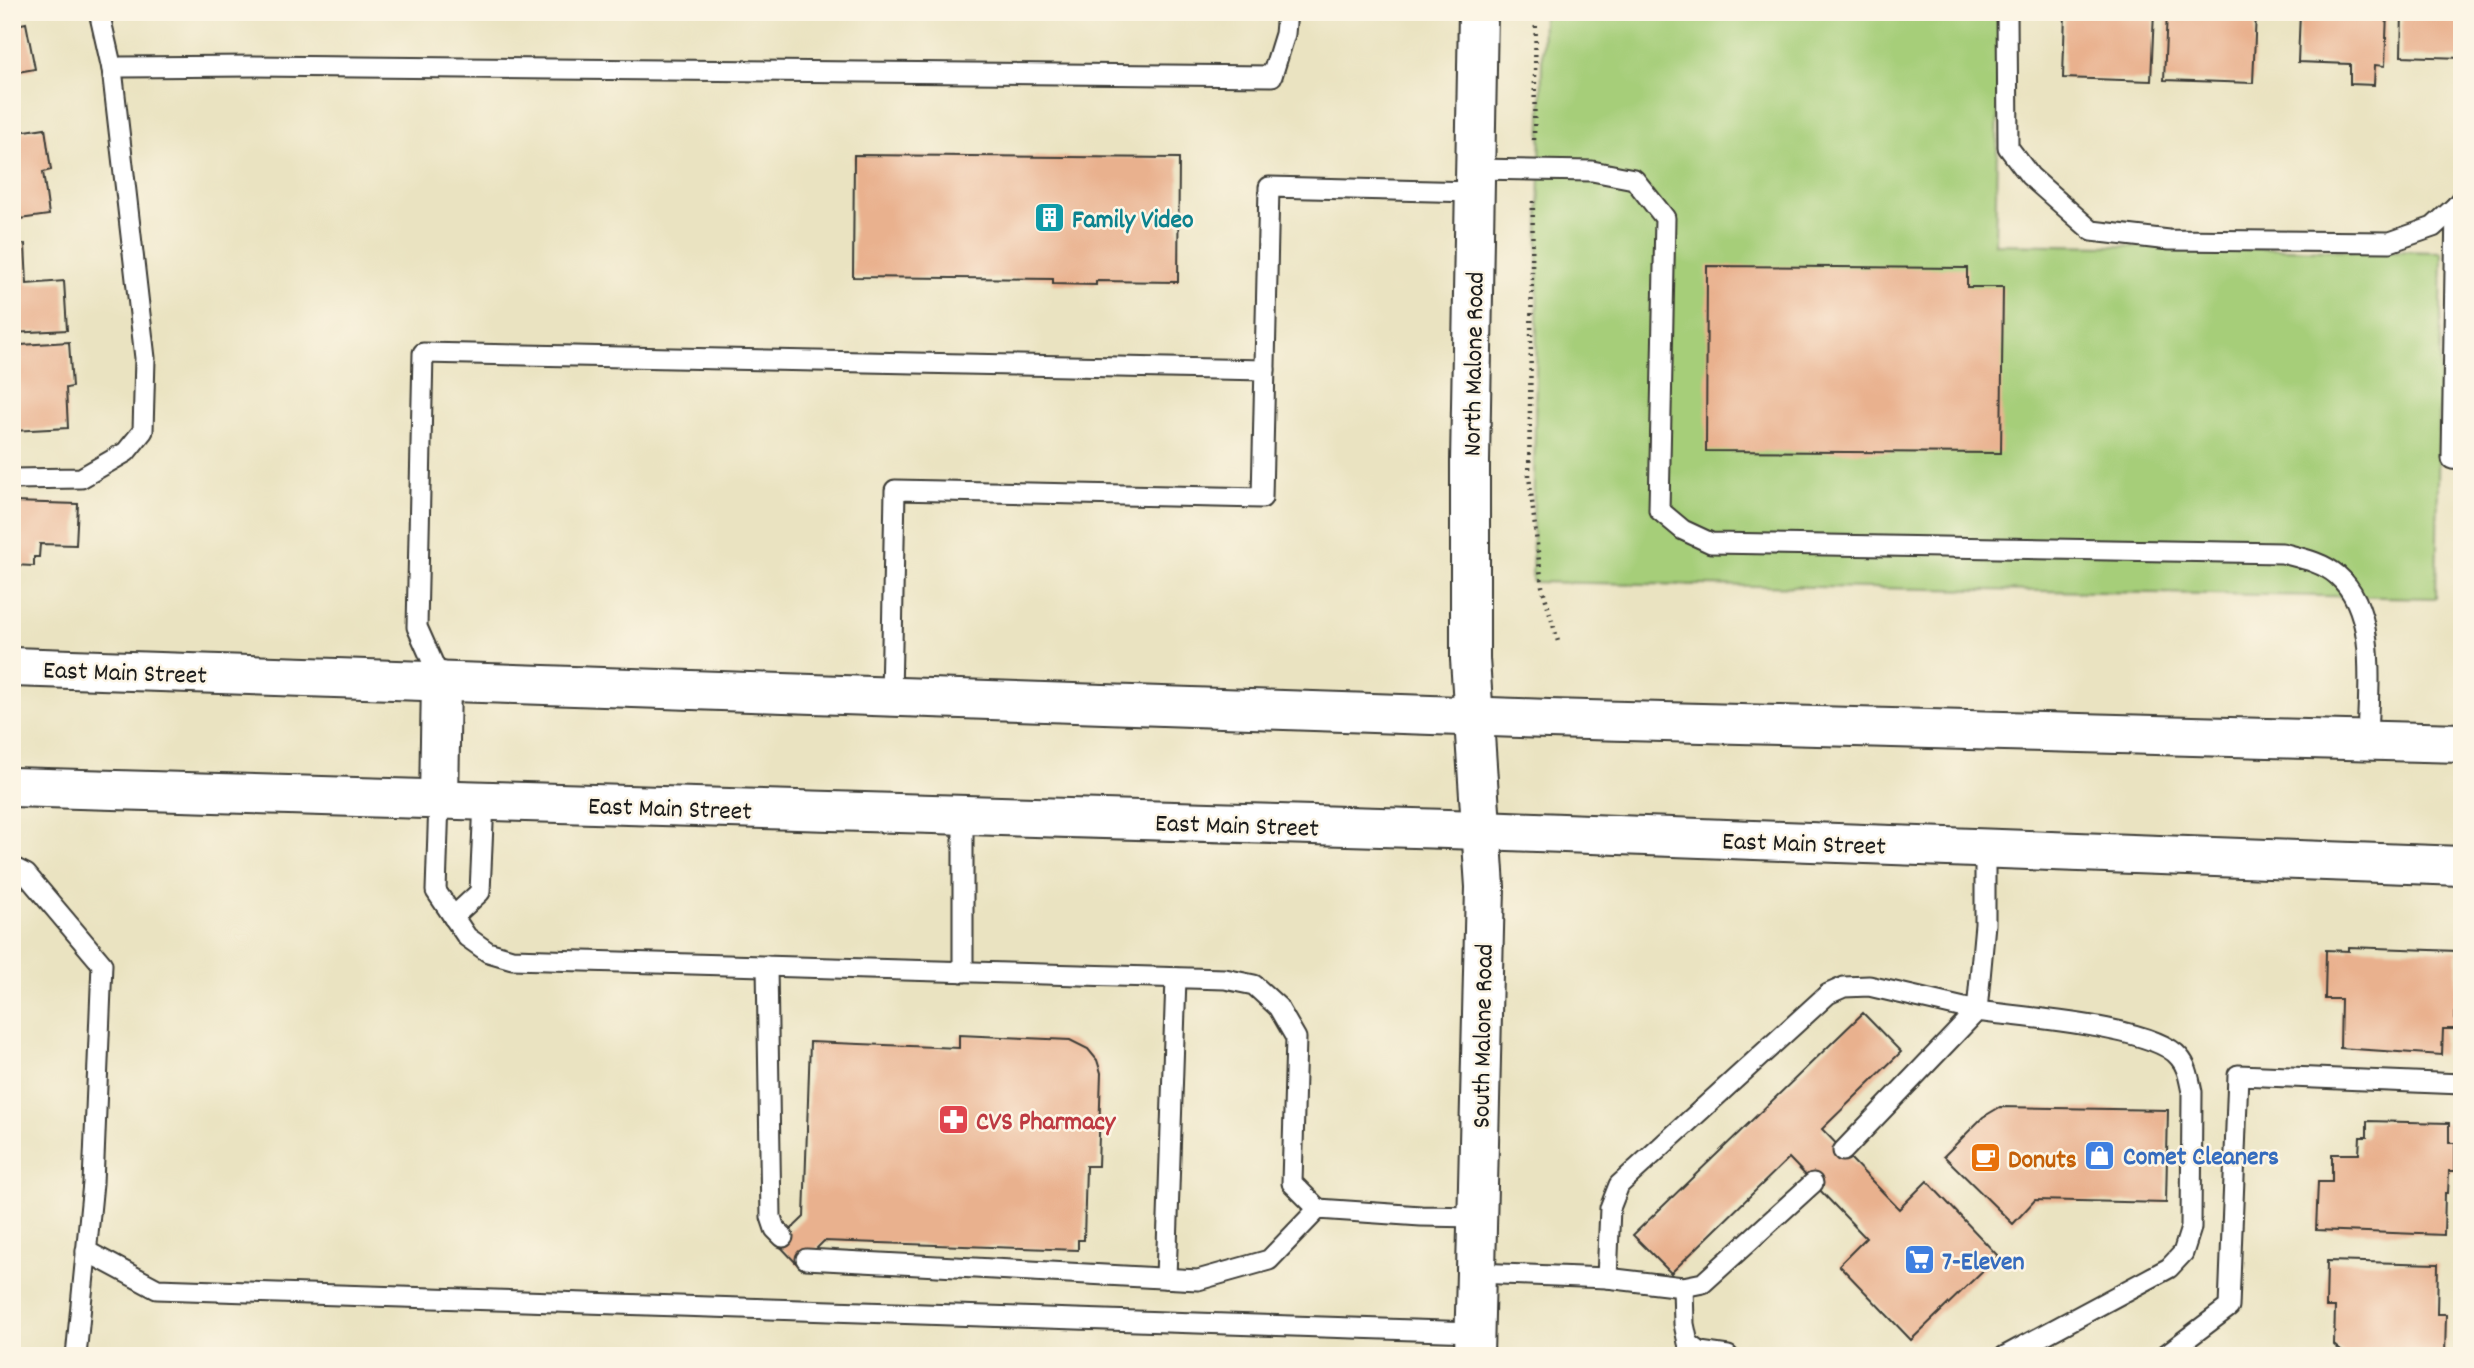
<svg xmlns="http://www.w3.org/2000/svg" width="2474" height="1368" viewBox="0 0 2474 1368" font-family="Dekko,sans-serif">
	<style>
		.green { fill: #a6ce79; stroke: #61754a; stroke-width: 2 }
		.building { fill: #e9b18e }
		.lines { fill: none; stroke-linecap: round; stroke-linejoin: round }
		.service-casing { stroke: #3b3a35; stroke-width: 23 }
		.tertiary-casing { stroke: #3b3a35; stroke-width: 42 }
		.secondary-casing { stroke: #3b3a35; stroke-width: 42 }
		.path { stroke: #3b3a35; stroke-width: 4.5; stroke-dasharray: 2 5; stroke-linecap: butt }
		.service { stroke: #fff; stroke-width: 19 }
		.tertiary { stroke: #fff; stroke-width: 38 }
		.secondary { stroke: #fff; stroke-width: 38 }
		.labels { text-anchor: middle; stroke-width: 5; stroke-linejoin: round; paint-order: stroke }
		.culture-label { font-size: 26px; font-weight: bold; fill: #0d838f; stroke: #fcf5e5; text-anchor: start }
		.street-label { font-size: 26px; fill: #1c1c1c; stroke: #fcf5e5 }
		.health-label { font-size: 26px; font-weight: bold; fill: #be3a42; stroke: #fcf5e5; text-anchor: start }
		.shop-label { font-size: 26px; font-weight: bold; fill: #366cbe; stroke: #fcf5e5; text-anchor: start }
		.food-label { font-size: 26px; font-weight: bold; fill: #c56008; stroke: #fcf5e5; text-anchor: start }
	</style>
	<rect width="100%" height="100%" fill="#fcf5e5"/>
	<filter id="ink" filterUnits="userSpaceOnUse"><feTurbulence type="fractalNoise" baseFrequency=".0143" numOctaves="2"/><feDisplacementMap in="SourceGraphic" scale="14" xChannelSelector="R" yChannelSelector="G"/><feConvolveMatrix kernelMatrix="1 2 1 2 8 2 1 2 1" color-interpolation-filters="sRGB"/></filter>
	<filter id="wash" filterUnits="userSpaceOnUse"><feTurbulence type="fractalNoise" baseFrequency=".00686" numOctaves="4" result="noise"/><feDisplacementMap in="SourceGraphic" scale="28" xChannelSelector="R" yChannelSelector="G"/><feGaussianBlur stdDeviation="1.57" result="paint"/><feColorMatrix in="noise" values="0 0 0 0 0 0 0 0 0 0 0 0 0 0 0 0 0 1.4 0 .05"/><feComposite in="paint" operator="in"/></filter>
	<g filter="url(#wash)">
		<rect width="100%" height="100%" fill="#eae3c1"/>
		<!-- green -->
		<path class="green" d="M1543 12H2000L1995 244 2442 252 2436 598 1532 582Z"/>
		<g id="blocks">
			<!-- building -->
			<g class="building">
				<path d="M2065 12H2154L2151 81 2063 78Z"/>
				<path d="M2167 12H2256L2253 83 2164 80Z"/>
				<path d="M2300 12H2387L2385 66 2375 65 2374 85 2350 84V64L2298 62Z"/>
				<path d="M2402 12H2462V58L2401 56Z"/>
				<path d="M26 23 35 69 12 73V26Z"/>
				<path d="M45 128 51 170 43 172 49 215 12 220V133Z"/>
				<path d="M854 155 1179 158 1178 282 1096 281V285L1053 284V279L853 277Z"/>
				<path d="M25 244 27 284 64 281 67 330 12 333V245Z"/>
				<path d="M1707 266 1967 268V287H2003L2001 453 1706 451Z"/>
				<path d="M69 342 72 387 66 388 68 428 12 431V352L21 351V345Z"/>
				<path d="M12 502 78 504 76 545 40 544 39 557H34V566L12 565Z"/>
				<path d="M2349 947 2457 951 2455 1029H2443L2442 1055 2340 1048 2341 999H2325L2326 950 2349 951Z"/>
				<path d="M1863 1013 1901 1052 1822 1129 1899 1209 1927 1181 1998 1256 1911 1340 1839 1265 1866 1238 1789 1158 1671 1273 1633 1235Z"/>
				<path d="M959 1035 1070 1040 1088 1049 1097 1060 1101 1073 1098 1166H1086L1084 1240H1078V1250L824 1241 799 1266 777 1243 804 1217 810 1042 959 1048Z"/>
				<path d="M2000 1107 2168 1110 2166 1203 2035 1200 2013 1224 1944 1156 1983 1117Z"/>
				<path d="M2367 1121 2449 1123V1143H2455V1171H2449L2448 1193H2445L2444 1235 2316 1230 2318 1182H2332V1154H2359L2360 1137H2367Z"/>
				<path d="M2327 1261 2438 1264 2437 1314H2446L2445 1356H2347L2334 1345 2335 1307H2326Z"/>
			</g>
		</g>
	</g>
	<g filter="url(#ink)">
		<use href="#blocks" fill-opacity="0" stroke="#3b3a35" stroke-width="2"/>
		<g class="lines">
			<defs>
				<g id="service">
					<path d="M2007 12 2008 147 2030 176 2092 231 2169 240 2390 242 2433 227 2456 206 2462 198"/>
					<path d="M112 69 121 67 253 66 1272 76 1285 34 1287 12"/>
					<path d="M1475 169 1592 171 1634 179 1665 218 1659 510 1683 530 1711 543 2282 553C2301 558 2322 562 2337 575 2379 611 2368 690 2367 740"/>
					<path d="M2456 206 2452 459 2462 460"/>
					<path d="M12 479 81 478 126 452 143 431 145 358 112 69 99 12"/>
					<path d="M441 681 417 627 423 353 1265 370"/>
					<path d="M891 697 895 490 1262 498 1269 187 1474 192"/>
					<path d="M439 800 436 891 467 937 488 952 512 959 1225 979 1254 985 1278 1007 1296 1038 1292 1183 1318 1209"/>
					<path d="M12 867 26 874 102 964 93 1183 76 1356"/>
					<path d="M453 917 480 892 484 801"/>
					<path d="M767 966 771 1217 775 1229 783 1237"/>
					<path d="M963 972V815"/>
					<path d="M1843 1151 1977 1011C2019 1017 2154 1026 2179 1057 2188 1067 2189 1079 2192 1092L2191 1228 2183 1253 2169 1268 2005 1356"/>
					<path d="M86 1251 157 1289 1474 1332"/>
					<path d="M806 1259 1198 1280 1269 1260 1318 1209 1421 1216 1477 1217"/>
					<path d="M1475 1273 1607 1278 1610 1208 1619 1185 1828 994 1844 987 1869 986 1977 1011 1985 924V849"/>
					<path d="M1166 1278 1176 978"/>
					<path d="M1607 1278 1683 1287 1703 1283 1813 1183"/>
					<path d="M1683 1287 1684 1324 1688 1343 1700 1352 1728 1356"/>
					<path d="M2164 1356 2229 1307 2238 1075 2462 1084"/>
				</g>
				<path id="tertiary" d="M1474 1356 1485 887 1470 659V462L1478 12"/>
				<g id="secondary">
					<path d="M12 667 1549 719 2462 743"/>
					<path d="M12 787 1481 830 2462 866"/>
					<path d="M439 800 441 681"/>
				</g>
			</defs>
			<!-- service casing -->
			<use href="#service" class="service-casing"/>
			<!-- tertiary casing -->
			<use href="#tertiary" class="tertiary-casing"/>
			<!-- secondary casing -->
			<use href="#secondary" class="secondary-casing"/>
			<!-- path -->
			<g class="path">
				<path d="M1534 140 1536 12"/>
				<path d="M1533 201 1529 476 1542 586 1559 645"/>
			</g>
			<!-- service -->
			<use href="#service" class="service"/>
			<!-- tertiary -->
			<use href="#tertiary" class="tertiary"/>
			<!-- secondary -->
			<use href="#secondary" class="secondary"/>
		</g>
	</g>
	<!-- icons -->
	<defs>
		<symbol id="building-square" viewBox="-11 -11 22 22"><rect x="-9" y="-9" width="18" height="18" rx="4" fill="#0f9aa8" stroke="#fcf5e5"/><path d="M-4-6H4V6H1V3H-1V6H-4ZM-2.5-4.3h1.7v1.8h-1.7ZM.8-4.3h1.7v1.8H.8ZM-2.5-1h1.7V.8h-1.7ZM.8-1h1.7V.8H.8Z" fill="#fff"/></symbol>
		<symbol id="pharmacy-square" viewBox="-11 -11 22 22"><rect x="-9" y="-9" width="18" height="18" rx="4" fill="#e0444e" stroke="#fcf5e5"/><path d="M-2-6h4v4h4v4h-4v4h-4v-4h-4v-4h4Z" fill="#fff"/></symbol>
		<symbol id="shop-square" viewBox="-11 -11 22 22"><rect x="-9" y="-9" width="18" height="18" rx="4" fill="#3f7fe0" stroke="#fcf5e5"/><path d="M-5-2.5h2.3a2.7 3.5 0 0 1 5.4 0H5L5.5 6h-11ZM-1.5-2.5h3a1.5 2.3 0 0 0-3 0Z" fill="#fff"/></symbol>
		<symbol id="cafe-square" viewBox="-11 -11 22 22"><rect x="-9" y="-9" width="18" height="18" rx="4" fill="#e8710a" stroke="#fcf5e5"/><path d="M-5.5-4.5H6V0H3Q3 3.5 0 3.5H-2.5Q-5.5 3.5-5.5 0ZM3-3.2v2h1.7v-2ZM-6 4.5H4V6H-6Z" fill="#fff"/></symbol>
		<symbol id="supermarket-square" viewBox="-11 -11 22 22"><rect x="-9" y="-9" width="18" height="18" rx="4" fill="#3f7fe0" stroke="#fcf5e5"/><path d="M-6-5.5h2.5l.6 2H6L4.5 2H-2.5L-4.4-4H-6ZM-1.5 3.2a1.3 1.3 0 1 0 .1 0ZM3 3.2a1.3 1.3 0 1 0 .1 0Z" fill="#fff"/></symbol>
	</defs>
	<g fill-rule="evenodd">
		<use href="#building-square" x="1032" y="200" width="35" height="35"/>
		<use href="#pharmacy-square" x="936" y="1102" width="35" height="35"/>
		<use href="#shop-square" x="2082" y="1138" width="35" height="35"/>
		<use href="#cafe-square" x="1968" y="1140" width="35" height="35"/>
		<use href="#supermarket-square" x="1902" y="1242" width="35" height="35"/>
	</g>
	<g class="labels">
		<!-- culture labels -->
		<g class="culture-label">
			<text x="1072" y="227">Family Video</text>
		</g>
		<!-- street labels -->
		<g class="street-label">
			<text transform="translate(1472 364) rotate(-89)" y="9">North Malone Road</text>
			<text transform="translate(125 671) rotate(2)" y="9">East Main Street</text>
			<text transform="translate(670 807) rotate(2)" y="9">East Main Street</text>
			<text transform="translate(1237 824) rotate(2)" y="9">East Main Street</text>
			<text transform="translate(1804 842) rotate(2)" y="9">East Main Street</text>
			<text transform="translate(1481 1036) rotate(-89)" y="9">South Malone Road</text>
		</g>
		<!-- health labels -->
		<g class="health-label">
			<text x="976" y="1129">CVS Pharmacy</text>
		</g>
		<!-- shop labels -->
		<g class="shop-label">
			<text x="2123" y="1164">Comet Cleaners</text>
			<text x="1942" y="1269">7-Eleven</text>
		</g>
		<!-- food labels -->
		<g class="food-label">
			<text x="2008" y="1167">Donuts</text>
		</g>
	</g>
	<!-- margin -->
	<rect width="2474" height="1368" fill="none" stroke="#fcf5e5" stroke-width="42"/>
</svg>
